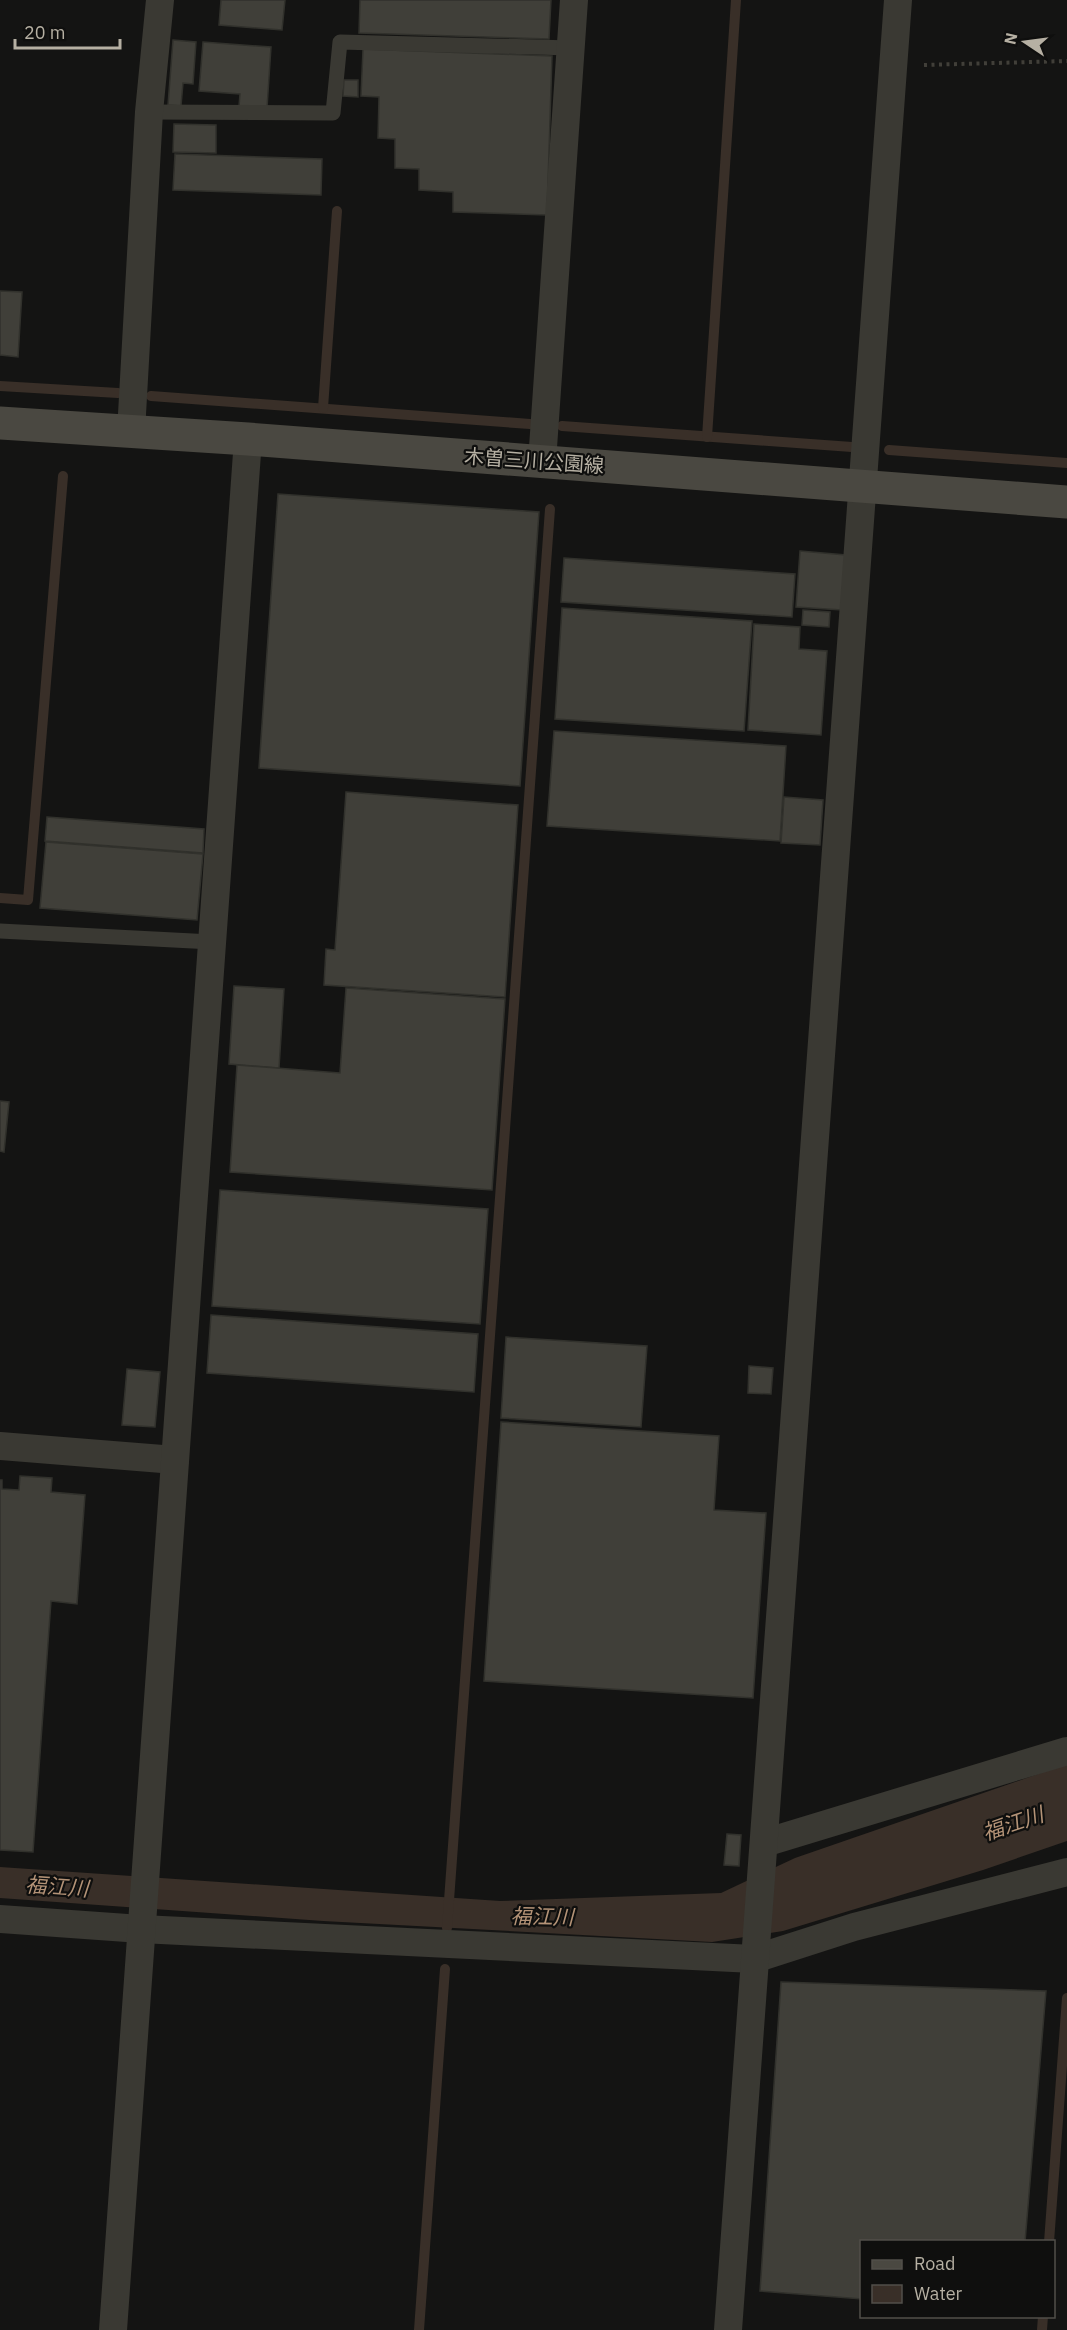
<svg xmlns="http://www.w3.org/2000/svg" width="1067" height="2330" viewBox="0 0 1067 2330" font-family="'IBM Plex Sans','Noto Sans JP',sans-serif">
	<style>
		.water { fill: #392f28 }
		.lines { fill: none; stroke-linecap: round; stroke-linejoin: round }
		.stream { stroke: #392f28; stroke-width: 10 }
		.building { fill: #403f39; stroke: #31312c; stroke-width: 1.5 }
		.path { stroke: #413f39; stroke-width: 4; stroke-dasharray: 3 4.5; stroke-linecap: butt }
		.lane { stroke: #3a3933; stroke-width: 15 }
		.street { stroke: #3a3933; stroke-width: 28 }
		.secondary { stroke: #4a4841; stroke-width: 33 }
		.labels { text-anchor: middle; stroke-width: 4.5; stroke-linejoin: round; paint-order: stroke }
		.street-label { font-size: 20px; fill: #b6b0a3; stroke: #0f0f0e }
		.water-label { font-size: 21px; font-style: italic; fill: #b49377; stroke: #0f0f0e }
	</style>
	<rect width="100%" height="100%" fill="#141413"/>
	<!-- water -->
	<path class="water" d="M1067 1764V1841L983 1870 783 1931 712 1942 323 1921 0 1898V1867L500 1901 721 1893 795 1858Z"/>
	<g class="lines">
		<!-- stream -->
		<g class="stream">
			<path d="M0 386 118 393"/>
			<path d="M151 396 530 424"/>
			<path d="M323 408 337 211"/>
			<path d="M562 426 852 447"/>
			<path d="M707 437 736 0"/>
			<path d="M889 450 1067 463"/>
			<path d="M0 898 28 900 63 476"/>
			<path d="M447 1928 550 509"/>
			<path d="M1049 2242 1067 1998"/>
			<path d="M419 2330 445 1969"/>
			<path d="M1042 2330 1043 2316"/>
		</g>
	</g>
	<!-- building -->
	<g class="building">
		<path d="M221 0H285L282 30 219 25Z"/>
		<path d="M360 0H551L549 39 359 33Z"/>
		<path d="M173 40 196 42 193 84 183 83 181 106 168 105Z"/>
		<path d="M203 42 271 47 267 108 239 106 240 94 199 91Z"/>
		<path d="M363 49 552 56 547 215 453 212V192L419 190V169L395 168V139L378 138 379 97 361 96Z"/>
		<path d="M344 80H358V97L343 96Z"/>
		<path d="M174 124 216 125V153L173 152Z"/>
		<path d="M175 154 322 159 321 195 173 190Z"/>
		<path d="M0 291 22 292 18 357 0 355Z"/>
		<path d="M278 494 539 512 520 786 259 768Z"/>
		<path d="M800 551 846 555 842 610 796 607Z"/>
		<path d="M564 558 795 574 792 617 561 602Z"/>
		<path d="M562 608 752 621 744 731 555 719Z"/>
		<path d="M803 610 830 612 829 627 802 625Z"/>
		<path d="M754 624 800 627 799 649 827 651 821 735 748 730Z"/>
		<path d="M554 731 786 746 780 841 547 826Z"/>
		<path d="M346 792 518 805 505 997 324 985 326 949 335 950Z"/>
		<path d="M784 797 823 800 820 845 781 843Z"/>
		<path d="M47 817 204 829 203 853 45 841Z"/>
		<path d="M46 842 203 854 197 920 40 908Z"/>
		<path d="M234 986 284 989 279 1068 229 1064Z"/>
		<path d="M346 988 505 999 492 1190 230 1172 237 1065 340 1073Z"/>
		<path d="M0 1101 9 1102 4 1152 0 1151Z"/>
		<path d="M220 1190 488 1209 480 1324 212 1306Z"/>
		<path d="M211 1315 478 1334 474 1392 207 1373Z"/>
		<path d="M506 1337 647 1346 641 1427 501 1418Z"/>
		<path d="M749 1366 773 1368 771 1394 748 1393Z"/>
		<path d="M127 1369 160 1372 155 1427 122 1425Z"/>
		<path d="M501 1422 719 1436 714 1510 766 1513 753 1698 484 1681Z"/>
		<path d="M20 1476 52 1478 51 1492 85 1495 77 1604 51 1601 33 1852 0 1850V1480H2V1489L19 1490Z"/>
		<path d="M727 1834 741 1835 739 1866 724 1865Z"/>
		<path d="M781 1982 1046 1991 1025 2242H862V2299L760 2291Z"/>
	</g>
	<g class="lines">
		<!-- path -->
		<path class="path" d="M924 65 1067 61"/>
		<!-- lane -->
		<g class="lane">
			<path d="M149 112 333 113 340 42 571 48"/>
			<path d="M0 931 212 942"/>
		</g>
		<!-- street -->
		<g class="street">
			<path d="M131 432 149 112 160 0"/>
			<path d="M542 462 574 0"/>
			<path d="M0 1446 175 1460"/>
			<path d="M764 1843 1067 1751"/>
			<path d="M0 1919 141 1929 754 1959 854 1927 1067 1872"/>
			<path d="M113 2330 248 439"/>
			<path d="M728 2330 898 0"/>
		</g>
		<!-- secondary -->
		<path class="secondary" d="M0 423 248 439 1067 502"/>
	</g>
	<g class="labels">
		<!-- street labels -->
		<g class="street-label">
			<text transform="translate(534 461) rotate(4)" y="7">木曽三川公園線</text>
		</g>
		<!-- water labels -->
		<g class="water-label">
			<text transform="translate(1013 1824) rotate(-19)" y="7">福江川</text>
			<text transform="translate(57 1887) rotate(4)" y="7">福江川</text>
			<text transform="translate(542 1917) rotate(1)" y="7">福江川</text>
		</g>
	</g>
	<!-- legend -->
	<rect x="860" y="2240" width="195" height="78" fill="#0f0f0e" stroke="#524f4a" stroke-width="1.5"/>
	<rect x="872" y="2260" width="30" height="9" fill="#4a4841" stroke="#524f4a" stroke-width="1.5"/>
	<text x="914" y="2270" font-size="18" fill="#b6b0a3">Road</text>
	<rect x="872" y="2285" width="30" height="18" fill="#392f28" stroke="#524f4a" stroke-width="1.5"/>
	<text x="914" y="2300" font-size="18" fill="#b6b0a3">Water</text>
	<!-- north arrow -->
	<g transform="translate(1025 42) rotate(283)" stroke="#0f0f0e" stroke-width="4.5" paint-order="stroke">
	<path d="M0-4.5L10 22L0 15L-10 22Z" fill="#b6b0a3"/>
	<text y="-9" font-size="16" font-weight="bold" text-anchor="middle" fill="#b6b0a3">N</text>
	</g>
	<!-- scale -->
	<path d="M15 39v9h105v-9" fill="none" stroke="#b6b0a3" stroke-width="3"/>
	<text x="24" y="39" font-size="18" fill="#b6b0a3" stroke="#0f0f0e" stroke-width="4.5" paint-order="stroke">20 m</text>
</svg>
